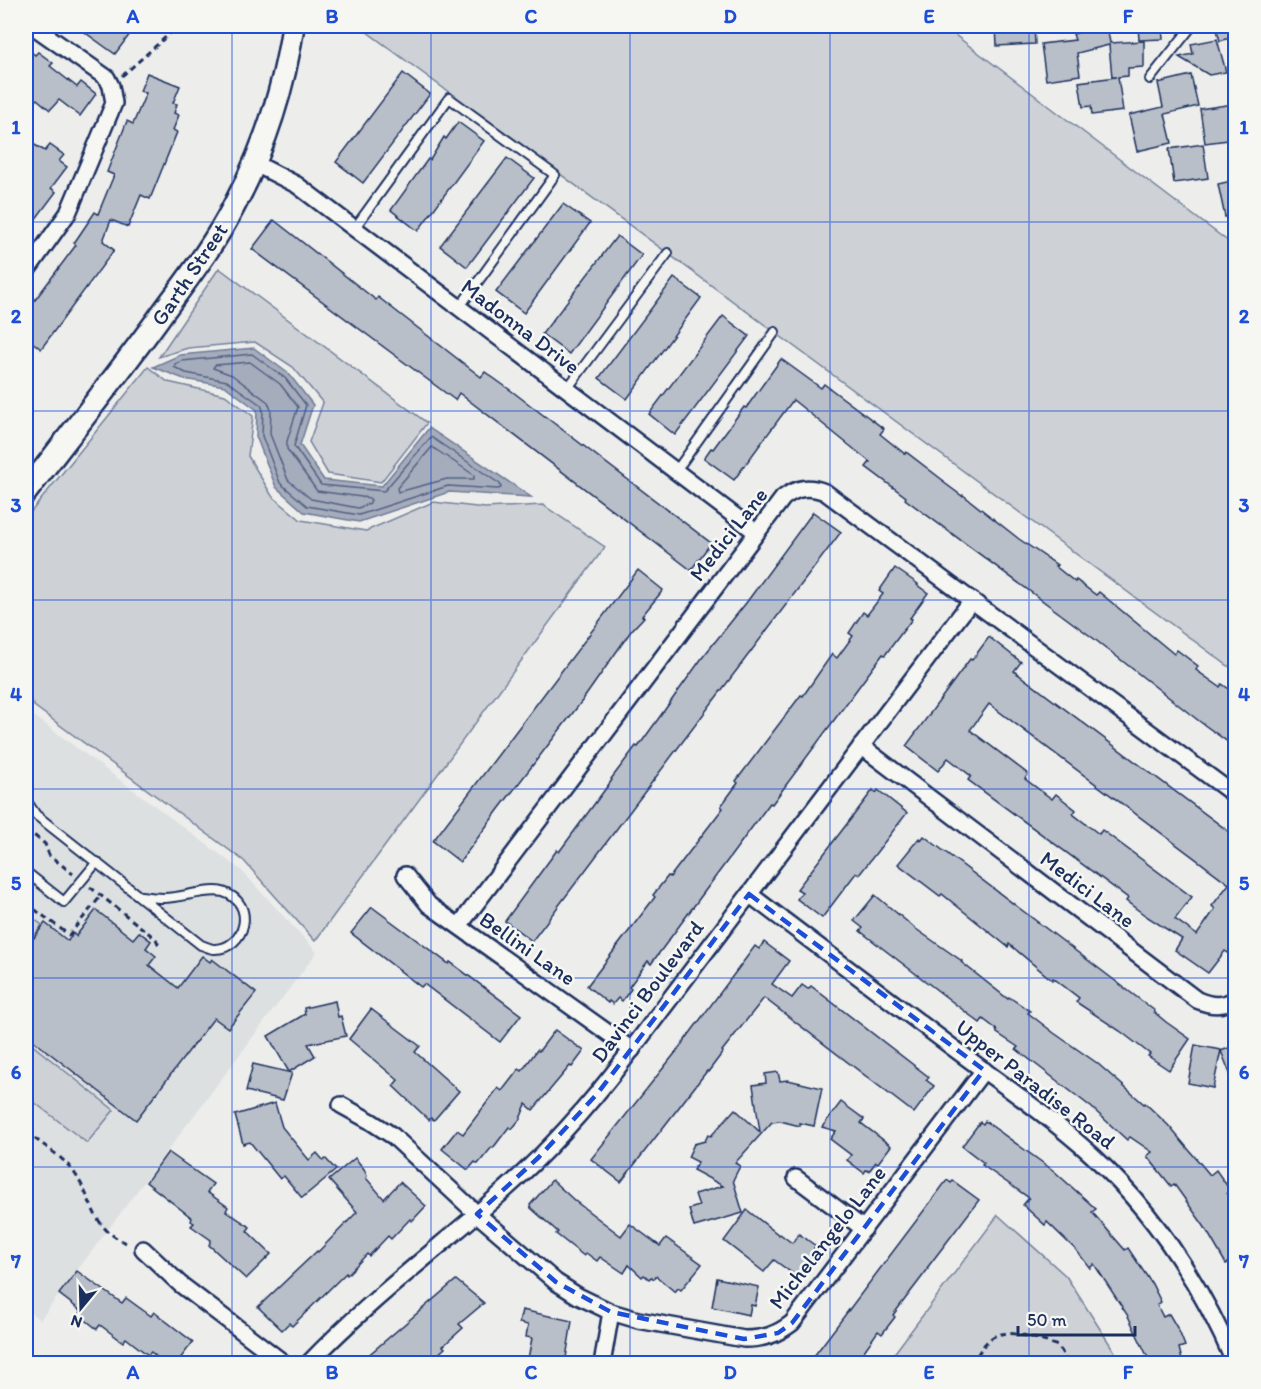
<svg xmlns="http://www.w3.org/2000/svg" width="1261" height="1389" viewBox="0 0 1261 1389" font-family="Itim,sans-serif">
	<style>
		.built { fill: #dde0e1 }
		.green { fill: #ced2d7; stroke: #74809a; stroke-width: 1.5 }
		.water { fill: #a5acbc; stroke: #6e7a96; stroke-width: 1.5 }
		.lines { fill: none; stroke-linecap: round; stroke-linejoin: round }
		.shore { stroke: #526184; stroke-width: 1.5 }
		.building { fill: #b9bfc8; stroke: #1b2f5e; stroke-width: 1.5; fill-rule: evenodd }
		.lane-casing { stroke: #1b2f5e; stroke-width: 12 }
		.street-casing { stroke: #1b2f5e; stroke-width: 20 }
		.secondary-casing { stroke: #1b2f5e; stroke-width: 26 }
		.path { stroke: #1b2f5e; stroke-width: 3; stroke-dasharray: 6 4.5; stroke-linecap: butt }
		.lane { stroke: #f6f6f2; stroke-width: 8 }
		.street { stroke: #f6f6f2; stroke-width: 15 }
		.secondary { stroke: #f6f6f2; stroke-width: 21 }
		.marked { fill: none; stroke: #1d4ed8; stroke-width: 4.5; stroke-dasharray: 12 8; stroke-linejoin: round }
		.grid { fill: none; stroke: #1d4ed8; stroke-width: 1.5; stroke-opacity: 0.55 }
		.labels { text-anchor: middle; stroke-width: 5; stroke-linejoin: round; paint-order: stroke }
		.street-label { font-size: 22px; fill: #1b2f5e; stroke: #f6f6f2 }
		.neatline { fill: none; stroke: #1d4ed8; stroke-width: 2 }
		.grid-label { font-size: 20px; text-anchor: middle; font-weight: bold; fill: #1d4ed8 }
	</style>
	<rect width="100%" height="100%" fill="#edeeec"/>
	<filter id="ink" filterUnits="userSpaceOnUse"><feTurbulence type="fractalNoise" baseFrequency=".0167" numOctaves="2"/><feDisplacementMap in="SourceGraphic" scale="12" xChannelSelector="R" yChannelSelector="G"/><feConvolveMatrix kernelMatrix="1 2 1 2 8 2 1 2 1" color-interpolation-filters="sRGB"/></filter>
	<g filter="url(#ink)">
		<!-- built -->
		<path class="built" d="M26 710 241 870 317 952 40 1320 26 1309Z"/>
		<!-- green -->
		<g class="green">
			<path d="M359 26H943L1229 242 1235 235V671Z"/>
			<path d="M219 268 427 423 381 482 328 474 309 442 323 403 293 367 255 342 188 348 159 357Z"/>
			<path d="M148 367 168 382 225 395 253 416 248 456 272 496 301 520 366 531 433 502 485 508 543 505 605 547 315 941 244 861 34 706 26 693V518Z"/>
			<path d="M26 913 42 925 32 939 26 934Z"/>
			<path d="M26 1040 114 1110 87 1143 26 1096Z"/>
			<path d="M998 1215 1066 1276 1122 1363H887Z"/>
		</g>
		<!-- water -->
		<path class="water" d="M254 348 289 374 313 405 300 445 324 480 382 486 429 428 531 497 449 492 359 522 304 512 276 487 256 436 257 410 225 386 184 379 153 367 180 355Z"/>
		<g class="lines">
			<!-- shore -->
			<g class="shore">
				<path d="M252 354 285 378 306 405 294 446 321 485 384 491 431 437 500 484 501 488 498 489 448 486 359 515 307 506 280 483 262 436 263 410 261 405 227 381 186 373 174 367 175 364 182 361Z"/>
				<path d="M250 362 280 384 298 407 287 441V449L317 491 369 498 371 500 370 503 358 508 311 499 288 480 270 434 271 410 268 402 232 375 213 368 215 365Z"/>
				<path d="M432 447 474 475V479H447L398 492 397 488Z"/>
			</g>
		</g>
		<!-- building -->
		<g class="building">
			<path d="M76 26H136L115 54Z"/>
			<path d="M996 26H1034L1035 44 997 46Z"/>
			<path d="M1079 26H1107L1110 43 1144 41V67L1128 68V76L1118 77 1123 111 1092 115 1091 106 1083 107 1079 82 1116 77H1112L1109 45 1077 53 1080 75 1046 80 1041 44 1075 40 1073 34 1080 32Z"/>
			<path d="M1138 26H1162L1163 39 1139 40Z"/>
			<path d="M1216 26H1236V36L1220 41Z"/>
			<path d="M1217 39 1226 72 1209 75 1179 57 1193 54 1191 44Z"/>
			<path d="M26 48 35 55 38 52 53 63 50 66 77 87 81 82 96 94 80 116 59 100 50 110 37 99 26 114Z"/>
			<path d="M147 73 180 86 173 103 177 104 174 113 179 115 173 130 177 132 150 199 141 195 128 227 111 220 103 241 114 250 41 349 26 337V312L76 245 74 243 95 212 98 214 114 175 107 172 127 121 133 124 146 93 140 91Z"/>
			<path d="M403 73 430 94 363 183 336 162Z"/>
			<path d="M1191 75 1198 106 1165 114 1172 143 1137 151 1129 115 1163 107 1158 83Z"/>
			<path d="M1233 104 1236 139 1205 143 1200 109Z"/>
			<path d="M458 122 484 141 418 231 391 210 428 159 430 160 444 137 446 139Z"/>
			<path d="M33 144 45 151 50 145 64 155 59 161 67 167 51 188 56 192 26 232V154Z"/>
			<path d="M1203 144 1208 178 1174 183 1169 149Z"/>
			<path d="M507 158 534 178 467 267 440 246Z"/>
			<path d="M1236 180V214L1225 217 1218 184Z"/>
			<path d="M563 204 590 223 524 313 496 292Z"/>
			<path d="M274 220 376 300 378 297 481 377 485 372 513 392 711 543 691 570 459 393 455 400 252 249Z"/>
			<path d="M617 236 642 255 569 354 542 334Z"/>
			<path d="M674 278 701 298 627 399 599 378Z"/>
			<path d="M723 316 749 336 675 435 649 414Z"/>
			<path d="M781 359 821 388 824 384 884 429 880 434 905 454 906 452 944 481 943 482 962 496 963 495 1019 539 1057 565 1055 566 1075 582 1076 580 1096 595 1099 592 1174 654 1177 650 1198 666 1196 670 1220 687 1222 684 1236 694V744L1229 740 1228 742 1199 721 1093 638 905 499 906 497 866 467 870 462 793 400 734 480 704 458 711 448 713 449 744 407 746 408Z"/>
			<path d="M813 512 841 532 532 941 505 921 557 850 559 852 612 780 611 779 636 746 638 747 702 658 746 603Z"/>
			<path d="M895 568 918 584 917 585 928 593 910 618 912 619 885 655 883 654 772 804 770 803 651 964 648 961 629 987 631 989 622 1001 618 998 613 1004 609 1001 608 1003 587 986 655 897 653 895 668 876 670 877 723 808 721 806 738 783 736 781 801 695 803 696 832 654 837 658 853 636 849 633 863 612 867 615 883 594 879 591Z"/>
			<path d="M638 570 663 590 642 616 644 617 631 631 582 701 499 809 460 862 433 841Z"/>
			<path d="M989 637 1021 662 1014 671 1236 837V942L1228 953 1225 951 1208 973 1175 950 1182 939 1146 916 1126 901 1128 898 968 780 971 776 948 758 938 771 906 746 970 659 972 660ZM989 704 1229 884 1212 906 1215 909 1197 935 1175 919 1192 897 1102 830 1099 834 1073 814 1076 810 1056 794 1052 799 1025 779 1028 774 970 730Z"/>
			<path d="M873 790 876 793 878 790 907 813 859 875 856 873 822 918 797 899 802 892 797 889Z"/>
			<path d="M924 836 1155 1011 1154 1012 1166 1022 1190 1039 1169 1070 1148 1056 1150 1054 1120 1031 1076 1002 1079 998 1053 978 1052 980 1009 944 1008 947 942 894 940 896 898 864 919 838 921 840Z"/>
			<path d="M875 895 916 929 962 961 961 962 1008 999 1009 997 1030 1011 1028 1013 1054 1033 1097 1063 1144 1104 1145 1103 1168 1125 1210 1175 1216 1170 1230 1190 1227 1193 1236 1206V1259L1226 1264 1204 1226 1174 1184 1171 1186 1147 1156 1152 1152 1130 1137 1127 1140 1091 1107 1016 1049 1018 1047 997 1033 996 1029 983 1019 980 1023 860 931 863 928 854 921Z"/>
			<path d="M372 907 449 964 450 962 521 1015 500 1042 424 984 421 987 351 933Z"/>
			<path d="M96 910 133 939 139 932 151 941 146 948 156 956 149 965 178 988 202 956 210 962 212 959 256 993 228 1028 214 1018 136 1120 26 1035V939L30 943 45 923 68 941 73 933 76 936Z"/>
			<path d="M764 942 789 961 772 984 792 998 802 985 808 989 811 986 929 1077 926 1080 934 1086 914 1113 764 998 722 1051 723 1052 708 1072 707 1071 621 1182 591 1159 676 1052 755 946 759 949Z"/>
			<path d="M335 1001 338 1017 341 1016 346 1036 308 1044 315 1056 289 1072 268 1036 305 1014 304 1008Z"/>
			<path d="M371 1009 420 1046 415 1052 459 1091 434 1120 431 1118 429 1120 393 1086 398 1080 349 1039Z"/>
			<path d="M555 1030 584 1051 572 1067 570 1066 533 1110 526 1104 520 1119 512 1129 509 1127 493 1148 492 1147 478 1164 475 1162 468 1170 442 1149 457 1130 463 1134 498 1088 502 1091 519 1069 522 1071 537 1050 539 1051Z"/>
			<path d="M1195 1045 1221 1050 1213 1088 1188 1083Z"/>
			<path d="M1236 1045V1086H1235L1221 1051Z"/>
			<path d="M253 1064 292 1073 283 1100 246 1091Z"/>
			<path d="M778 1072 780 1081 788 1080 822 1088 814 1126 800 1123V1126L780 1121 772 1122 735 1163 740 1166 733 1180 743 1213 694 1227 689 1209 699 1206 695 1194 723 1186 693 1170 698 1162 688 1157 694 1144 705 1141 708 1135 711 1136 735 1109 760 1132 753 1085 766 1083 765 1074Z"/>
			<path d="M841 1102 864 1119 861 1123 891 1146 878 1163 876 1162 869 1171 866 1170 864 1173 847 1160 851 1155 830 1139 836 1131 822 1127Z"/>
			<path d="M275 1103 282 1127 309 1160 317 1153 323 1160 326 1159 336 1170 302 1198 284 1176 280 1179 250 1142 243 1144 235 1115Z"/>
			<path d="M985 1121 1054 1171 1096 1209 1092 1212 1125 1250 1128 1248 1152 1284 1161 1302 1157 1305 1163 1317 1169 1314 1179 1331 1185 1346 1179 1348 1183 1364H1151L1128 1316 1094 1264 1090 1268 1076 1250 1047 1222 1045 1225 1023 1205 1029 1198 982 1165 984 1163 962 1146 980 1122 983 1124Z"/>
			<path d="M168 1152 213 1184 207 1192 228 1207 226 1211 250 1227 247 1231 271 1254 246 1279 209 1245 211 1240 191 1226 194 1223 191 1221 192 1218 146 1182Z"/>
			<path d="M355 1158 364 1169 367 1176 366 1178 384 1199 400 1182 426 1206 412 1221 410 1219 391 1239 388 1236 369 1256 367 1254 347 1275 346 1273 292 1326 289 1323 282 1330 258 1307 317 1251 318 1252 357 1212 329 1180Z"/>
			<path d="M552 1180 575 1201 621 1236 630 1224 660 1246 666 1238 702 1264 681 1290 678 1288 675 1292 656 1276 654 1279 651 1277 649 1279 644 1275 642 1277 629 1265 624 1273 600 1257 597 1261 586 1253 584 1256 556 1234 558 1232 531 1208 530 1205Z"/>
			<path d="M947 1180 951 1183 953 1181 979 1200 927 1268 928 1269 893 1315 895 1317 882 1334 878 1331 855 1364H808Z"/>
			<path d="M747 1210 779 1235 780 1234 792 1243 799 1234 816 1246 814 1248 816 1250 796 1276 774 1260 764 1272 724 1241Z"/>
			<path d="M77 1271 122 1303 126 1298 151 1316 154 1312 193 1342 176 1364H165L151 1352 148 1355 126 1338 123 1342 100 1325 97 1329 78 1314 81 1311 59 1294Z"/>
			<path d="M717 1278 759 1287 755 1306 751 1305 749 1315 712 1307Z"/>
			<path d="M456 1280 484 1303 459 1324 463 1328 443 1346 445 1348 427 1364 421 1357 412 1364H358Z"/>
			<path d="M522 1310 572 1321 565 1364H527L532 1338 526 1337 528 1325 519 1323Z"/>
		</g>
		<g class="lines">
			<defs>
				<g id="lane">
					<path d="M1150 79 1192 26"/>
					<path d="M354 229 449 98 555 175 459 308"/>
					<path d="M567 389 668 253"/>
					<path d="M676 471 775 332"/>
					<path d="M26 800 36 815 201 945C205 946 210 949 214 949 245 950 258 903 223 892 208 888 181 898 164 898 156 898 148 897 141 896"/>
					<path d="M26 872 64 902 97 862"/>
				</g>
				<g id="street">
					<path d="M254 163 297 185 756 532"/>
					<path d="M26 272 68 213 114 103 111 86 107 78 33 26"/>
					<path d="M861 746 1197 1000C1211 1006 1222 1007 1236 999"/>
					<path d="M405 875 429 905 632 1050"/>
					<path d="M749 894C817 945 885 996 952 1047 999 1082 1049 1116 1092 1155 1156 1214 1201 1284 1235 1364"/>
					<path d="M459 926 783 498C797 487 809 486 825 492L1236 796"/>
					<path d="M341 1105 370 1121 393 1136 477 1214 556 1282 578 1296 611 1312 638 1320 744 1339C764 1339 776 1335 792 1323L984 1070"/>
					<path d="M796 1178 864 1229"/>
					<path d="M143 1249 180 1284 285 1364"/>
					<path d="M308 1364C367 1302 435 1251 499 1195 546 1154 588 1107 626 1057L972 600"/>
					<path d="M602 1364 611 1312"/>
				</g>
				<path id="secondary" d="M26 492C70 435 115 378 158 319 185 282 213 247 234 206 264 150 284 88 293 26"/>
			</defs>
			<!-- lane casing -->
			<use href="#lane" class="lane-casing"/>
			<!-- street casing -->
			<use href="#street" class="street-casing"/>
			<!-- secondary casing -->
			<use href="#secondary" class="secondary-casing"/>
			<!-- path -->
			<g class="path">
				<path d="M122 76 178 26"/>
				<path d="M26 829 45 844 49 855 73 874"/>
				<path d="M90 887 156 939 160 948"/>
				<path d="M26 903 69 935 101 896"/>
				<path d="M26 1132C41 1144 61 1155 73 1171 95 1201 90 1229 129 1244"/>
				<path d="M972 1364C977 1356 982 1346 989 1340 1004 1325 1040 1340 1058 1346L1069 1364"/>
			</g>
			<!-- lane -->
			<use href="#lane" class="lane"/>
			<!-- street -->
			<use href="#street" class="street"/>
			<!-- secondary -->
			<use href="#secondary" class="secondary"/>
		</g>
	</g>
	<!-- marked area -->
	<path class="marked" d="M749 894 984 1070 792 1323 778 1333 744 1339 611 1312 556 1282 477 1214 539 1157 597 1094Z"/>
	<!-- grid -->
	<path class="grid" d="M232 26V1364M431 26V1364M630 26V1364M830 26V1364M1029 26V1364M26 222H1236M26 411H1236M26 600H1236M26 789H1236M26 978H1236M26 1167H1236"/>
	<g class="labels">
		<!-- street labels -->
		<g class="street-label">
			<text transform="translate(189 274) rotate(-56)" y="8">Garth Street</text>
			<text transform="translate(521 326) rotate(37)" y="8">Madonna Drive</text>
			<text transform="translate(728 534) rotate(-52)" y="8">Medici Lane</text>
			<text transform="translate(1088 889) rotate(37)" y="8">Medici Lane</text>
			<text transform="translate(528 948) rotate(35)" y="8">Bellini Lane</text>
			<text transform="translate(647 991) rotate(-53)" y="8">Davinci Boulevard</text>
			<text transform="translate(1036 1084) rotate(38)" y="8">Upper Paradise Road</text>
			<text transform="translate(827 1237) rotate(-52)" y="8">Michelangelo Lane</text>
		</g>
	</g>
	<!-- margin -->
	<rect width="1261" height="1389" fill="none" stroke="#f6f6f2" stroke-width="66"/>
	<!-- north arrow -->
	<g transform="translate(81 1308) rotate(199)" stroke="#f6f6f2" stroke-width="4.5" paint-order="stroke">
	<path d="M0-4.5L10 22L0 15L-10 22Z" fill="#1b2f5e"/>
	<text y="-9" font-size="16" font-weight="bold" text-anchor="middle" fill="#1b2f5e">N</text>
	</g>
	<!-- scale -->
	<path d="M1018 1326v9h117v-9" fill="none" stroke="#1b2f5e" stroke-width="3"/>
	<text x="1027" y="1326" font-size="18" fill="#1b2f5e" stroke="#f6f6f2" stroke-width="4.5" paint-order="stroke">50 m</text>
	<rect x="33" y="33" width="1195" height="1323" class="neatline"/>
	<g class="grid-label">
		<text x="133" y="23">A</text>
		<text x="332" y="23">B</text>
		<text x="531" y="23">C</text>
		<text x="730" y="23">D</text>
		<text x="929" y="23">E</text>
		<text x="1128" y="23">F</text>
		<text x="16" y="134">1</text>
		<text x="1244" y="134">1</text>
		<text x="16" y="323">2</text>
		<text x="1244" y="323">2</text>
		<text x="16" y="512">3</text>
		<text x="1244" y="512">3</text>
		<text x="16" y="701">4</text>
		<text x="1244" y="701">4</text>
		<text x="16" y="890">5</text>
		<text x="1244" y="890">5</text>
		<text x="16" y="1079">6</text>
		<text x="1244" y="1079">6</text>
		<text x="16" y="1268">7</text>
		<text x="1244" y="1268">7</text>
		<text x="133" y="1379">A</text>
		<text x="332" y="1379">B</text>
		<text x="531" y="1379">C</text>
		<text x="730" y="1379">D</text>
		<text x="929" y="1379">E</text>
		<text x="1128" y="1379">F</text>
	</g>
</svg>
